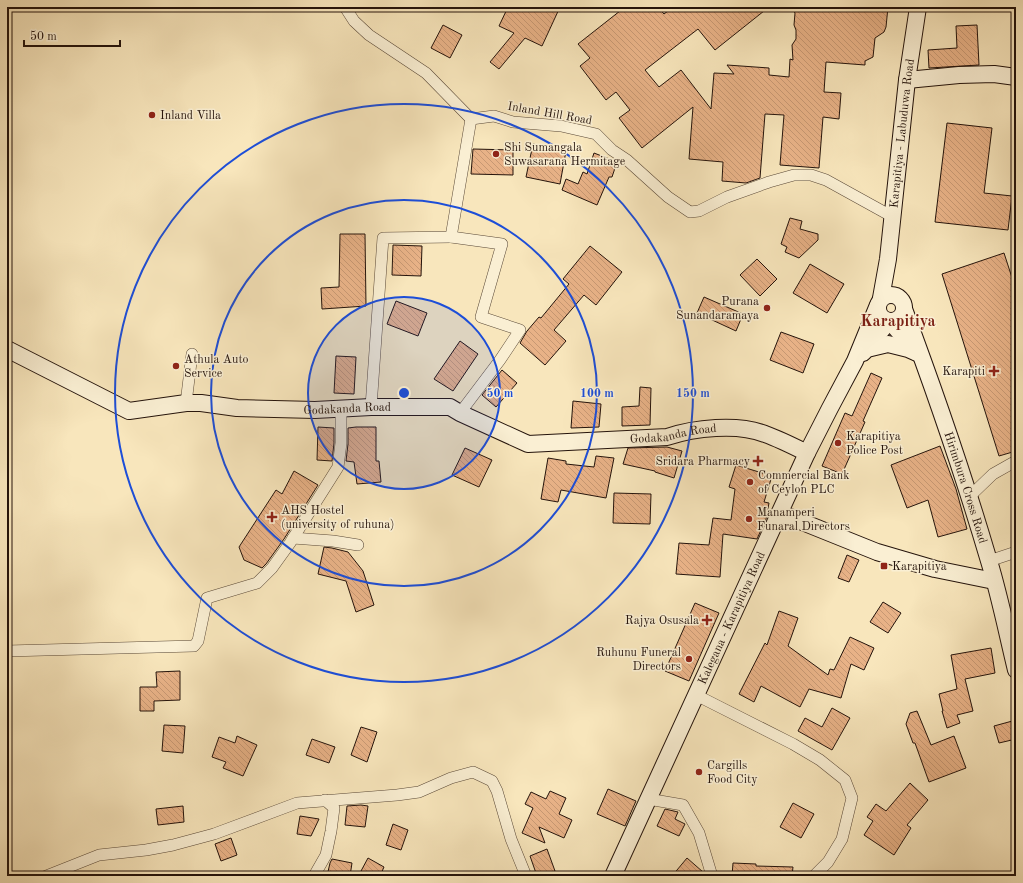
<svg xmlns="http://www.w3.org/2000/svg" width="1023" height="883" viewBox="0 0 1023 883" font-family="'Old Standard TT',serif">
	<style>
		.building { fill: url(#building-back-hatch); stroke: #24130b }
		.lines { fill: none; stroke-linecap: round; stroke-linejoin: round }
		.street-casing { stroke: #594837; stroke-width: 12 }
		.secondary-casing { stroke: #24130b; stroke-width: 18 }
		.street { stroke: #faefd3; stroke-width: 11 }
		.secondary { stroke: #faefd3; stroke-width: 16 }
		.ring { fill: none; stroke: #1d4ed8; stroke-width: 2 }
		.poi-dot { fill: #8f2418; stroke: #faefd3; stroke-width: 1.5 }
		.labels { text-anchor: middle; stroke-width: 3; stroke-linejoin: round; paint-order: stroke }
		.street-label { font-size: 12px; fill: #24130b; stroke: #faefd3 }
		.poi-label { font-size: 12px; fill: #24130b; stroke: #faefd3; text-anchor: start }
		.district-label { font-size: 16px; font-weight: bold; fill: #7a1f14; stroke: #faefd3 }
		.centre { fill: #1d4ed8; stroke: #faefd3; stroke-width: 2 }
		.ring-label { font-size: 12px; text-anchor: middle; font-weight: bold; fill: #1d4ed8; stroke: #faefd3; stroke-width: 3; stroke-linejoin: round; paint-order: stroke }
	</style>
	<defs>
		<pattern id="building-back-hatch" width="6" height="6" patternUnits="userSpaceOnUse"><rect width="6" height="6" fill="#e8b287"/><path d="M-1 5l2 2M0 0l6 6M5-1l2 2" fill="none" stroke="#c79873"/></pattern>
	</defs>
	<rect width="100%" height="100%" fill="#f8e6bc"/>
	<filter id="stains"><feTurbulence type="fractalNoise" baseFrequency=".005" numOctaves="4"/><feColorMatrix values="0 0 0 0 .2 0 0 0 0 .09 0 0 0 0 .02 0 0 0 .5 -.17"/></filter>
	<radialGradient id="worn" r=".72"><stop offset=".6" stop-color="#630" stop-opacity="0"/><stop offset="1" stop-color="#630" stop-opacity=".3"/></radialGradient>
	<!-- building -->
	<g class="building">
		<path d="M508 7H560L542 46 525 38 499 69 490 62 514 33 499 26Z"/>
		<path d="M625 7H658L664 14 673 7H769L715 50 698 29 645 70 659 87 681 70 711 109 714 73 734 74 727 65 769 68V75L789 77 790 59 793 60 792 45 796 39V30L794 25 795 13 791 7H888L886 27 884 32 875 38 873 57 865 61V65L826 62 824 92 841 93 839 119 823 117 819 168 780 165 784 115 765 114 760 178 746 183 722 181 723 162 689 159 693 107 642 148 619 118 630 110 616 92 606 100 580 66 590 58 578 44Z"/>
		<path d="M443 25 462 35 450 58 431 48Z"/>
		<path d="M977 25 979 65 929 68 928 50 957 48 956 26Z"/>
		<path d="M947 123 992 128 984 193 1012 196 1008 230 935 222Z"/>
		<path d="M533 144 566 151 560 184 526 177Z"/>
		<path d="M473 149 513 150V175L471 174Z"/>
		<path d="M594 153 617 162 612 177H609L597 205 562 190 566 179 578 184 583 172 587 174Z"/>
		<path d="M790 218 802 221 800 229 818 234V240L799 258 785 252 787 247 781 244Z"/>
		<path d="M340 234H365L366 306 322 309 321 288 339 287Z"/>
		<path d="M393 245 422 246 421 276 392 275Z"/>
		<path d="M590 246 622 272 596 305 584 295 554 330 566 341 545 365 520 343 527 331 539 317 541 318 569 284 563 279Z"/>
		<path d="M1004 253 1016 290V451L999 456 942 274Z"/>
		<path d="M757 259 777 279 760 296 740 275Z"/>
		<path d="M810 264 844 284 827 313 793 293Z"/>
		<path d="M704 297 743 314 736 331 697 313Z"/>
		<path d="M396 301 427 313 418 336 387 324Z"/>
		<path d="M781 332 814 344 803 373 770 360Z"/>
		<path d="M460 341 478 354 453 391 434 379Z"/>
		<path d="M336 356 356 357 354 394 334 393Z"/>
		<path d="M502 370 517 383 496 407 482 395Z"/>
		<path d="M871 373 882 378 863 421 865 422 842 474 822 466 845 413 852 416Z"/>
		<path d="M640 387 651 388 650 425 622 426V407L639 406Z"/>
		<path d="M573 401 601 404 599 427 571 428Z"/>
		<path d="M318 427 334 428V443L332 461 317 460Z"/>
		<path d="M356 427H376V461H379L381 482 357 484 354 462 346 461 348 444V428Z"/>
		<path d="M940 446 956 489 967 529 938 537 928 500 907 508 891 465Z"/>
		<path d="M667 447 682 451 674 478 655 472V471L623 464 628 448Z"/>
		<path d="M465 448 492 460 479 487 452 475Z"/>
		<path d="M596 456 614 458 606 498 561 490 558 502 541 499 548 458 566 461V464L594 467Z"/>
		<path d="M736 465 772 476 764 502 769 503 766 519 757 539 723 534 720 577 676 574 679 543 709 545 713 518 731 520 735 489 729 487Z"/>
		<path d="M294 471 318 485 284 539 266 564 262 568 244 560 239 547 276 490 282 494Z"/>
		<path d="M614 493 651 494 650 524 613 523Z"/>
		<path d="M324 547 332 548 348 552 363 571 374 605 356 612 346 581 318 574Z"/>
		<path d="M847 555 859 560 849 582 838 578Z"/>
		<path d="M883 602 901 613 888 633 870 622Z"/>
		<path d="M695 603 719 613 689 681 665 671Z"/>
		<path d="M779 611 798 618 788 646 828 675 830 669 834 670 850 637 874 648 864 670 851 664 841 698 809 689 800 707 761 686 754 702 739 694 765 643 767 645Z"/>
		<path d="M991 648 995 673 965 679 973 711 957 715 960 723 947 728 942 711H943L939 694 957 689 951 655Z"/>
		<path d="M180 671V700L154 701V711H140V687H157L156 672Z"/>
		<path d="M832 708 850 718 832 750 798 731 805 718 822 727Z"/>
		<path d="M917 711 931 745 954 736 966 768 929 782 915 743H913L906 724 910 713Z"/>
		<path d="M1016 720V739L999 743 994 726Z"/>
		<path d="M164 725 185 726 183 753 162 751Z"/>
		<path d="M361 727 377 732 367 762 351 755Z"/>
		<path d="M237 736 257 745 243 776 223 768 226 762 212 757 219 737 235 743Z"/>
		<path d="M312 739 335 747 329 763 306 755Z"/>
		<path d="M910 783 928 800 907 825 911 828 894 855 864 835 873 821 867 817 876 804 886 811Z"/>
		<path d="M608 789 636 801 625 826 597 814Z"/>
		<path d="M550 791 566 798 559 814 572 820 564 838 539 827 545 843 522 833 533 808 525 804 531 792 546 799Z"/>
		<path d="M793 803 814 814 801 838 780 827Z"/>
		<path d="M361 805 368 806 365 827 345 825 347 806Z"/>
		<path d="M183 806 184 822 158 825 156 809Z"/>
		<path d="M665 809 678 812 675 819 685 824 679 836 657 826Z"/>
		<path d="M300 816 319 819 311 836 297 834Z"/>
		<path d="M393 824 408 830 401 850 386 845Z"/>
		<path d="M231 838 237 855 221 861 215 844Z"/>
		<path d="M547 849 555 871 541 876H537L530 856Z"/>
		<path d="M368 858 384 867 380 876H371L361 871Z"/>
		<path d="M687 858 703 872 705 876H672Z"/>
		<path d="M332 859 352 863 350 876H327L330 863Z"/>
		<path d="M733 863 756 864V866L793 867 792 876H732Z"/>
	</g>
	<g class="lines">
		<defs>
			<g id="street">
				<path d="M345 7 354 21 369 35 426 73 471 119"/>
				<path d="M471 119 494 116 513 122 561 126 596 134 612 150 627 160 668 197 690 212 699 211 727 197 769 182 794 175H811L826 180 893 217"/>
				<path d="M451 237 502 244 481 317 520 330 500 360 460 413"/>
				<path d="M186 403 192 354"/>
				<path d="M371 407 383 238 451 237 471 119"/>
				<path d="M969 497 993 474 1016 461"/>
				<path d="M293 538 333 541 358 545"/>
				<path d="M989 561 1016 552"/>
				<path d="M7 651 194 646 198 641 207 598 257 583 272 568 290 543 338 467 341 443V409"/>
				<path d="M696 695 793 744 820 760 845 780 852 798 842 839 828 862 814 876"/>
				<path d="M648 799 683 805 699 833 712 876"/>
				<path d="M46 876 99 855 146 850 173 845 214 834 297 803 397 795 419 792 451 778 473 772 492 781 497 791 511 839 526 876"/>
				<path d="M314 876 326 855 331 831 334 808 325 800"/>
			</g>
			<g id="secondary">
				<path d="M907 80 959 75 994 74 1016 77"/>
				<circle cx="891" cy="308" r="13"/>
				<path id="s1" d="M881 298 888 259 907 80 918 7"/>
				<path id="s2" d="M904 309C935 392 964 476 989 561 1000 597 1007 633 1016 670"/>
				<path d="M890 321 916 352"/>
				<path id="s3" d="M7 349 129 411 186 403H201L237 408 315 410 371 407H450L460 413 528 444 667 437C694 428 737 423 765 434 779 439 793 446 807 453"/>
				<path d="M867 349 888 344 908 349 917 353"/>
				<path d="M863 353 885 326 888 321"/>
				<path d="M780 513 877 552 935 569 994 581"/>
				<path id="s4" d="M613 876 807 453 830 408 855 361 878 305"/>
			</g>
		</defs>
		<!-- street casing -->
		<use href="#street" class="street-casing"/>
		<!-- secondary casing -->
		<use href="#secondary" class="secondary-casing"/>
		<!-- street -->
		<use href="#street" class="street"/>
		<!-- secondary -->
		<use href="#secondary" class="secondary"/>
	</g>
	<!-- distance rings -->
	<circle cx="404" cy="393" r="96" fill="#1d4ed8" fill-opacity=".12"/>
	<g class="ring">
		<circle cx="404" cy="393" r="96"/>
		<circle cx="404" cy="393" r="193"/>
		<circle cx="404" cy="393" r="289"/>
	</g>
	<!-- markers -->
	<g class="poi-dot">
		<circle cx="152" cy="115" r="4"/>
		<circle cx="496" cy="154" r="4"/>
		<circle cx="767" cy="308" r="4"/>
		<circle cx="176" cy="366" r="4"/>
		<path d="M992 365h4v4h4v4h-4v4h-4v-4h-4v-4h4z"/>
		<circle cx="838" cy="443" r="4"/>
		<path d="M756 455h4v4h4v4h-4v4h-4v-4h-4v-4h4z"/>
		<circle cx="750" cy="482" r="4"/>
		<path d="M270 511h4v4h4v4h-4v4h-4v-4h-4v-4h4z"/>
		<circle cx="749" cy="519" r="4"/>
		<rect x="880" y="562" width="8" height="8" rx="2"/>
		<path d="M705 614h4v4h4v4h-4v4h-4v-4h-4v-4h4z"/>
		<circle cx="689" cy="659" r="4"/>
		<circle cx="699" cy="772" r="4"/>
	</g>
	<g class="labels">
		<!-- street labels -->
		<g class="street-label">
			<text transform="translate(550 113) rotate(10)" y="4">Inland Hill Road</text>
			<text dy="4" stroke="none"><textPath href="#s1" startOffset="166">Karapitiya - Labuduwa Road</textPath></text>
			<text dy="4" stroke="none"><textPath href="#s3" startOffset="356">Godakanda Road</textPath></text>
			<text dy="4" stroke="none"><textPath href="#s3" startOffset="691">Godakanda Road</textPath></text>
			<text dy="4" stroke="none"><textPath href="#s2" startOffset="189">Hirimbura Cross Road</textPath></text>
			<text dy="4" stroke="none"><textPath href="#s4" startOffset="284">Kalegana - Karapitiya Road</textPath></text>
		</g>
		<!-- poi labels -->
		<g class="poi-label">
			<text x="160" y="119">Inland Villa</text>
			<text x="504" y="151">Shi Sumangala<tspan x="504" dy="14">Suwasarana Hermitage</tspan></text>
			<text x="759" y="305" text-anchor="end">Purana<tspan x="759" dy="14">Sunandaramaya</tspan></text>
			<text x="184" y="363">Athula Auto<tspan x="184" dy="14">Service</tspan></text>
			<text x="985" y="375" text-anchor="end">Karapiti</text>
			<text x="846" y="440">Karapitiya<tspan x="846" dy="14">Police Post</tspan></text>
			<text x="750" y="465" text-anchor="end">Sridara Pharmacy</text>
			<text x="758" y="479">Commercial Bank<tspan x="758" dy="14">of Ceylon PLC</tspan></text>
			<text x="281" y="514">AHS Hostel<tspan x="281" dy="14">(university of ruhuna)</tspan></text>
			<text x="757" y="516">Manamperi<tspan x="757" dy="14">Funaral Directors</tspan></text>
			<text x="892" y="570">Karapitiya</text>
			<text x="699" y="624" text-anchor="end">Rajya Osusala</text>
			<text x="681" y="656" text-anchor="end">Ruhunu Funeral<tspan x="681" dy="14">Directors</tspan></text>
			<text x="707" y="769">Cargills<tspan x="707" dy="14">Food City</tspan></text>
		</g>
		<!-- district labels -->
		<g class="district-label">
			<text x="898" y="326">Karapitiya</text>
		</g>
	</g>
	<circle cx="404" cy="393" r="6" class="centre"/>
	<g class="ring-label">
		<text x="500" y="397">50 m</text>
		<text x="597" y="397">100 m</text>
		<text x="693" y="397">150 m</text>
	</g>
	<!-- margin -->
	<rect width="1023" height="883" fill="none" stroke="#f8e6bc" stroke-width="24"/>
	<rect x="8" y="8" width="1007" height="867" fill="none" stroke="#24130b" stroke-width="2"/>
	<rect x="12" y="12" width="999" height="859" fill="none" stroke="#24130b"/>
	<!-- scale -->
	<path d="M24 40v6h96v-6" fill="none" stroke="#24130b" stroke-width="2"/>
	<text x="30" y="40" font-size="12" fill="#24130b" stroke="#faefd3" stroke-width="3" paint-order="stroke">50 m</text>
	<rect width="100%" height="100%" filter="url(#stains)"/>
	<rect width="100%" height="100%" fill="url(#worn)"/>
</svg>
